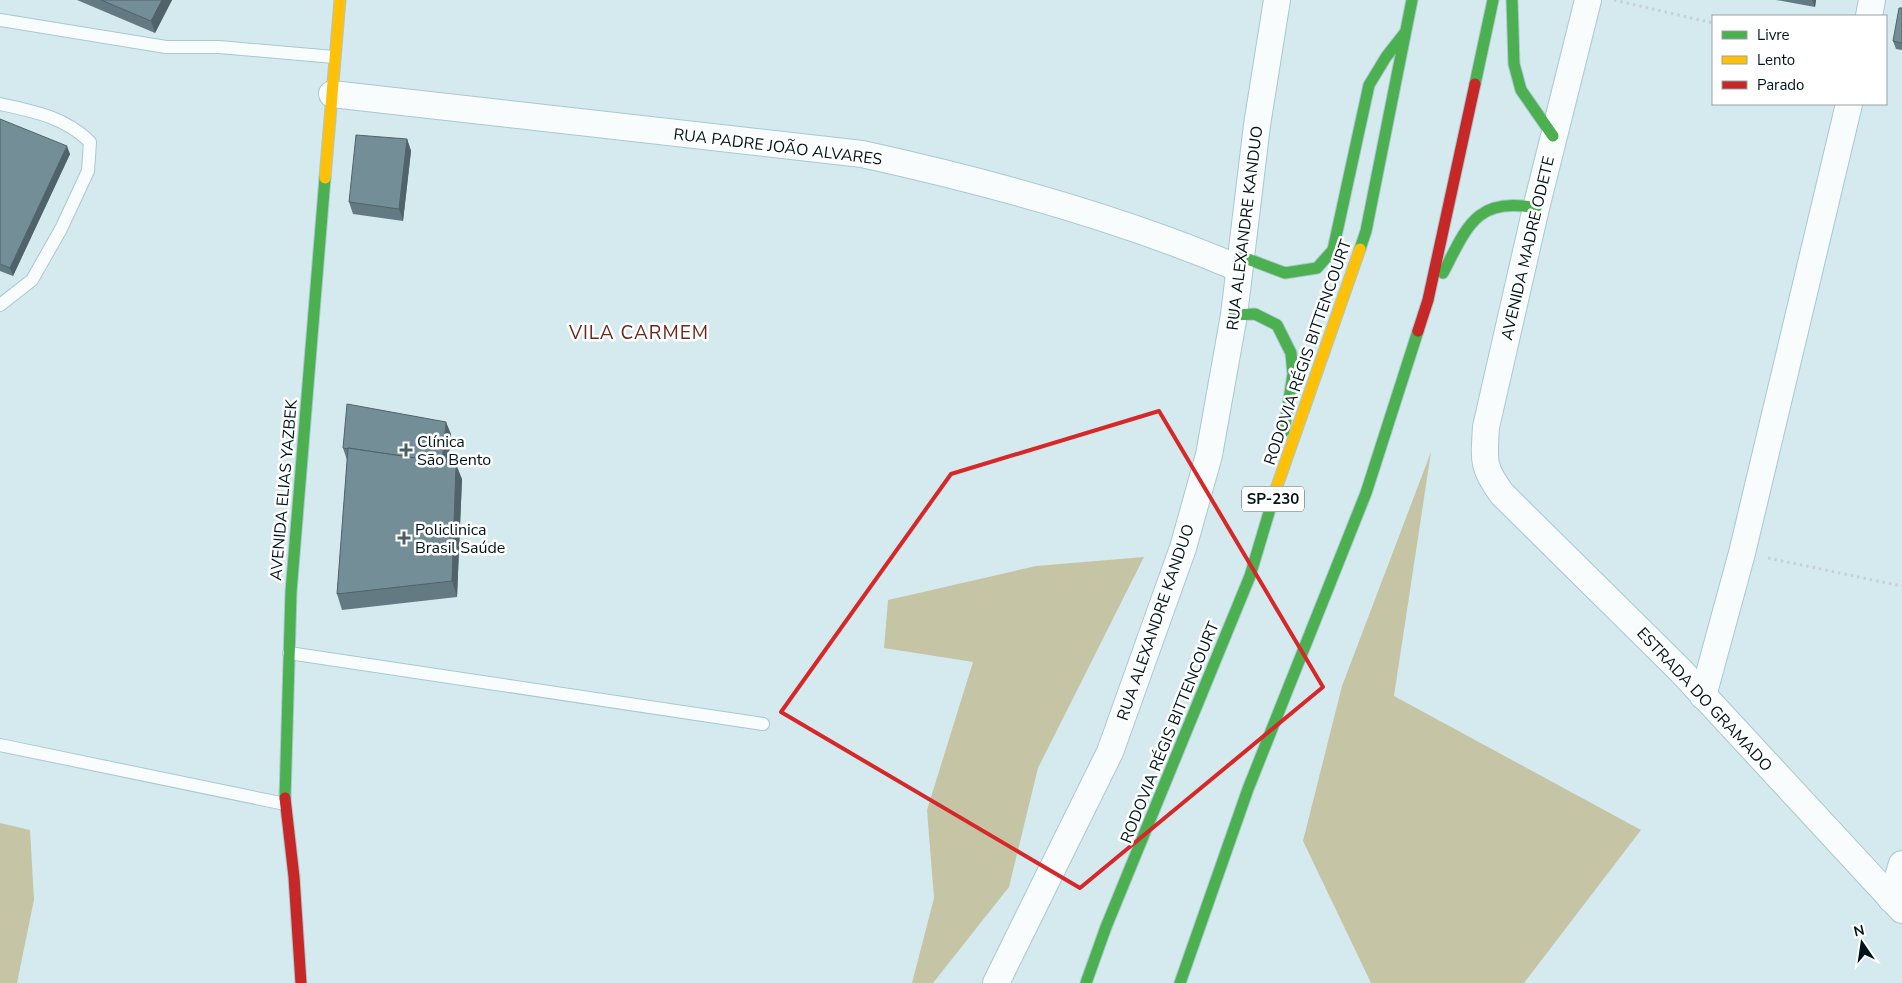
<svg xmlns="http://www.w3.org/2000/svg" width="1902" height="983" viewBox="0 0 1902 983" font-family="'Nunito Sans',sans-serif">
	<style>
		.forest { fill: #c5c5a6 }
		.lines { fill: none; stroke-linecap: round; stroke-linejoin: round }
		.lane-casing { stroke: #a9c8d0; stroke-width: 14 }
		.street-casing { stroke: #a9c8d0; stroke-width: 28 }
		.fast-casing { stroke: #a9c8d0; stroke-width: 13 }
		.slow-casing { stroke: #a9c8d0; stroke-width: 13 }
		.jam-casing { stroke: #a9c8d0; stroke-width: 13 }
		.path { stroke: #c9d0d1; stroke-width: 3; stroke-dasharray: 2.5 4; stroke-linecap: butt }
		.lane { stroke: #f9fcfd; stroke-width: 12 }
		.street { stroke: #f9fcfd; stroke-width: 26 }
		.fast { stroke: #4caf50; stroke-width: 11 }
		.slow { stroke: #ffc107; stroke-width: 11 }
		.jam { stroke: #c62828; stroke-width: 11 }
		.wall { fill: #647a82 }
		.shaded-wall { fill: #51636a }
		.building { fill: #748e97; stroke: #51636a }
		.marked { fill: none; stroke: #d62828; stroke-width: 4; stroke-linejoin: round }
		.poi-dot { fill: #4a5e63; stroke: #fff; stroke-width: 2 }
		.labels { text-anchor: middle; stroke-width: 5; stroke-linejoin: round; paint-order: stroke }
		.shield { fill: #fff; stroke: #4c5a5d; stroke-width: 1 }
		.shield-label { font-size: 15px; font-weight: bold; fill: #001318 }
		.street-label { font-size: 16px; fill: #001318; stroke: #fff }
		.poi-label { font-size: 16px; fill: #001318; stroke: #fff; text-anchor: start }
		.quarter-label { font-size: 19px; letter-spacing: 1px; fill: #6c281a; stroke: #fff }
	</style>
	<rect width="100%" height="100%" fill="#d4eaef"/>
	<!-- forest -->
	<g class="forest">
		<path d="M1431 452 1394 696 1641 830 1524 983H1371L1303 841 1342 686Z"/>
		<path d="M1144 557 1038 768 1009 887 933 983H912L934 898 927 810 973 662 884 648 888 600 1036 566Z"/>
		<path d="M0 823 30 830 34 900 17 983H0Z"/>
	</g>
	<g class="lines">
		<defs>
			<g id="lane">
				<path d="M0 20 166 47H219L334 57"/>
				<path d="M0 104C33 111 65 117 90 142L88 171 61 229 32 280 0 305"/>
				<path d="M289 653 763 724"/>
				<path d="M0 745 285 804"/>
			</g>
			<g id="street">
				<path d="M1588 0 1536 208 1486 427C1484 460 1482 467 1502 494L1681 671 1902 910"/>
				<path d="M1869 16 1872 0"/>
				<path d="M332 94 862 154C990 182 1118 217 1238 268"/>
				<path d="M1703 696 1742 553 1849 104"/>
				<path d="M1891 899 1902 864"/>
				<path d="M996 983 1110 752 1183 548 1209 455 1234 315 1257 125 1277 0"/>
			</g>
			<g id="fast">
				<path d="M1512 0 1514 64 1521 90 1553 136"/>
				<path d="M1475 84 1493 0"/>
				<path d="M1360 249 1366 231 1412 0"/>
				<path d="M1240 256 1285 273 1317 268 1333 250 1369 85 1386 57 1404 34"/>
				<path d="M1443 273C1467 227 1476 196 1536 208"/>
				<path d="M1234 315 1255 314 1277 325 1291 353 1293 374 1284 431"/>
				<path d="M285 798 291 592 325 178"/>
				<path d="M1086 983 1106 927 1250 576 1276 489"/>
				<path d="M1180 983 1248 789 1366 493 1418 331"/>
			</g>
			<g id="slow">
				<path d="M325 178 340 0"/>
				<path d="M1276 489 1360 249"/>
			</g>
			<g id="jam">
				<path d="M1418 331 1428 300 1475 84"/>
				<path d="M285 798 294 877 301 983"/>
			</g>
		</defs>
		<!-- lane casing -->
		<use href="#lane" class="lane-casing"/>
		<!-- street casing -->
		<use href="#street" class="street-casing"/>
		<!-- fast casing -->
		<use href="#fast" class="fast-casing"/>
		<!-- slow casing -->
		<use href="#slow" class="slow-casing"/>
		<!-- jam casing -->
		<use href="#jam" class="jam-casing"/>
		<!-- path -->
		<g class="path">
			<path d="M1614 0 1713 23"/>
			<path d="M1768 558 1902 586"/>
		</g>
		<!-- lane -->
		<use href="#lane" class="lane"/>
		<!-- street -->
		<use href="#street" class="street"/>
		<!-- fast -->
		<use href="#fast" class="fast"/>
		<!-- slow -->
		<use href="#slow" class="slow"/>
		<!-- jam -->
		<use href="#jam" class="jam"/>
	</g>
	<!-- wall -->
	<g class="wall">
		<path d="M77 0H172L155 33Z"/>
		<path d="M1776 0H1816L1815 7Z"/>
		<path d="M1902 8V50L1896 49 1893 41Z"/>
		<path d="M0 119 70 154 13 276 0 271Z"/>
		<path d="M407 139 411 151 403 221 353 214 349 202Z"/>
		<path d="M451 434 448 463 462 479 457 597 342 610 337 594 347 460 343 448Z"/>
	</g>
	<!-- shaded-wall -->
	<g class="shaded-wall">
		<path d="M162 0H172L155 33 151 21Z"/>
		<path d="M1812 0H1816L1815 7Z"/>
		<path d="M407 139 411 151 403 221 399 209Z"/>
		<path d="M67 146 70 154 13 276 10 268Z"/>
		<path d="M446 422 451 434 446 477 442 465Z"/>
		<path d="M456 464 462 479 457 597 452 581Z"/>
	</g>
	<!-- building -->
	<g class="building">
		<path d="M101 0H162L151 21Z"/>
		<path d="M1899 8H1902V43L1893 41Z"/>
		<path d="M0 119 67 146 10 268 0 264Z"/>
		<path d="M356 135 407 139 399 209 349 202Z"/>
		<path d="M347 404 446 422 442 462 348 448 347 449 343 448Z"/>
		<path d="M348 448 456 464 452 581 337 594Z"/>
	</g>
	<!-- marked area -->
	<path class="marked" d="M1159 411 1323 687 1080 888 781 712 951 474Z"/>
	<!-- markers -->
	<g class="poi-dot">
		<path d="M403.5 442.5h5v5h5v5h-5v5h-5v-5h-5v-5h5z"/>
		<path d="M401.5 530.5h5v5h5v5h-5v5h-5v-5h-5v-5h5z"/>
	</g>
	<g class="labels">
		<!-- shield labels -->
		<rect class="shield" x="1242" y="486.5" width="62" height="25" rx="4"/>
		<g class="shield-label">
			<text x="1273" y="504">SP-230</text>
		</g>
		<!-- street labels -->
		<g class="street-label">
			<text transform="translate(778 146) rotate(7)" y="6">RUA PADRE JOÃO ALVARES</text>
			<text transform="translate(1244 228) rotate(-83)" y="6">RUA ALEXANDRE KANDUO</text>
			<text transform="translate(1527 248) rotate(-77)" y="6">AVENIDA MADRE ODETE</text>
			<text transform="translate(1307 352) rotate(-71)" y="6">RODOVIA RÉGIS BITTENCOURT</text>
			<text transform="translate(283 490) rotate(-85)" y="6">AVENIDA ELIAS YAZBEK</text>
			<text transform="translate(1155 622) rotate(-71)" y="6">RUA ALEXANDRE KANDUO</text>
			<text transform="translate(1705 699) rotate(47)" y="6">ESTRADA DO GRAMADO</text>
			<text transform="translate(1169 732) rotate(-68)" y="6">RODOVIA RÉGIS BITTENCOURT</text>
		</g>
		<!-- poi labels -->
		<g class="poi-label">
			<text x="417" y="447">Clínica<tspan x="417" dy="18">São Bento</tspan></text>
			<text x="415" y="535">Policlinica<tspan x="415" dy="18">Brasil Saúde</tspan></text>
		</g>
		<!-- quarter labels -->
		<g class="quarter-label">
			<text x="639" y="339">VILA CARMEM</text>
		</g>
	</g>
	<!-- legend -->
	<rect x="1712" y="15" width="175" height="90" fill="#ffffff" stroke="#99a1a3"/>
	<rect x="1722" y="31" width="25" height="8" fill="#4caf50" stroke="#99a1a3"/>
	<text x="1757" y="40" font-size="15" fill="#001318">Livre</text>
	<rect x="1722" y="56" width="25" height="8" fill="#ffc107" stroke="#99a1a3"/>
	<text x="1757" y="65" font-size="15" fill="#001318">Lento</text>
	<rect x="1722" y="81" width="25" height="8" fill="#c62828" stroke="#99a1a3"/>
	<text x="1757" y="90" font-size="15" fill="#001318">Parado</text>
	<!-- north arrow -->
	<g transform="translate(1862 943) rotate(347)" stroke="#ffffff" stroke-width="4" paint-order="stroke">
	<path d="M0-4L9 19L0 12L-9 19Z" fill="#001318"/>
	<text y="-8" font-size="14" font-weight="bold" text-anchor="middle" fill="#001318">N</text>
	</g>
</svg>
